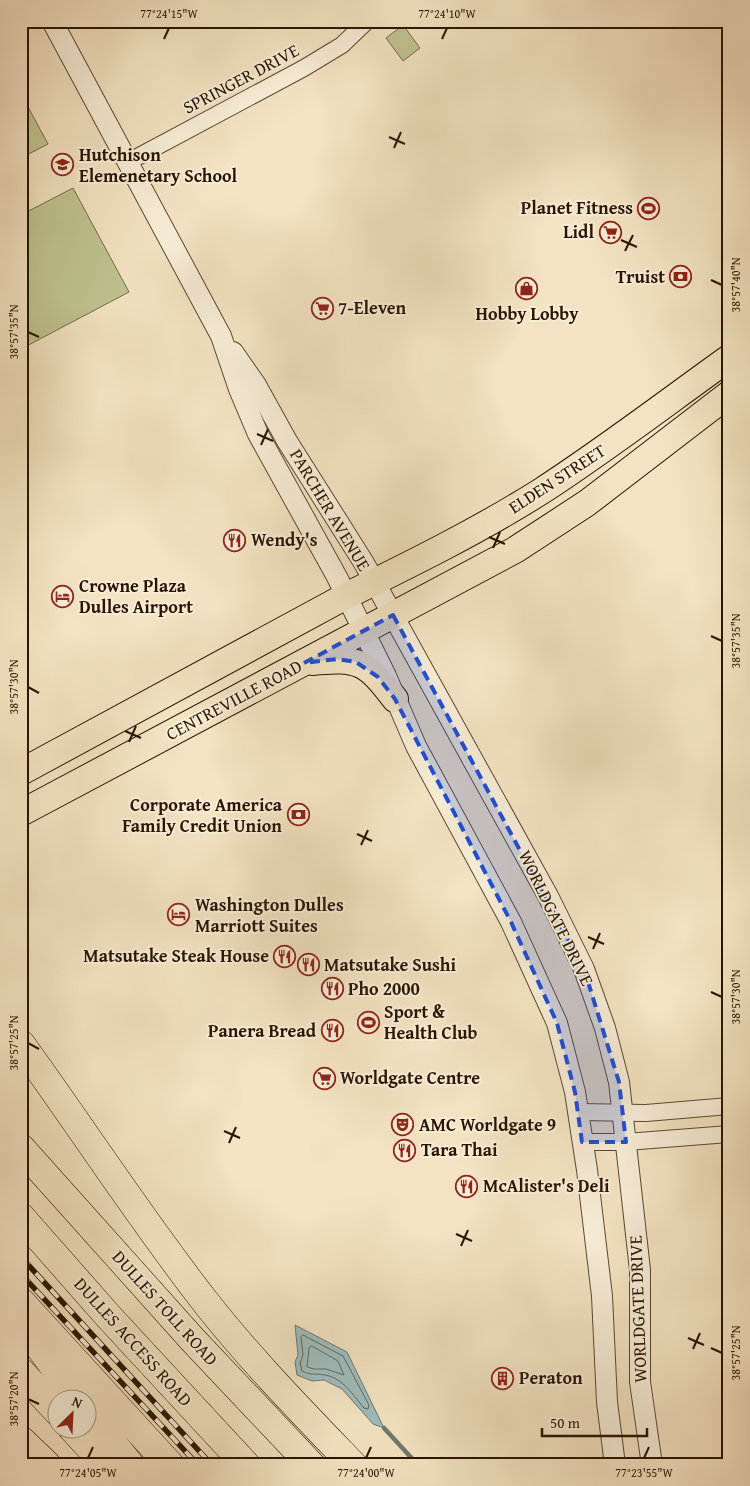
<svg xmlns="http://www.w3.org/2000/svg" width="750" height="1486" viewBox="0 0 750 1486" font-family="'Gentium Book Plus',serif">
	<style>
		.green { fill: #bfc390; stroke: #746c48 }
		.water { fill: #9ebcbc; stroke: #6f7971 }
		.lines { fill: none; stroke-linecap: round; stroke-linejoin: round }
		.shore { stroke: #64685e; stroke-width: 1 }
		.stream { stroke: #6f7971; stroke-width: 4.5 }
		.minor-casing { stroke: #5c4830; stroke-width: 18 }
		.tertiary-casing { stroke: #5c4830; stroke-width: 22 }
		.primary-casing { stroke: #291400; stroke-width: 28 }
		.motorway-casing { stroke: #291400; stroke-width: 29 }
		.minor { stroke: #f7edd7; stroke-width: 16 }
		.tertiary { stroke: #f7edd7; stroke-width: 20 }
		.primary { stroke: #f3e3c2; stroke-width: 26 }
		.motorway { stroke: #f3e3c2; stroke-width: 28 }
		.rail-casing { stroke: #291400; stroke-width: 5.5 }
		.rail { stroke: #f7edd7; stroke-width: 4; stroke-dasharray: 11; stroke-linecap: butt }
		.marked { fill: #1d4ed8; fill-opacity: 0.2; stroke: #1d4ed8; stroke-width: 4; stroke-dasharray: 10 6; stroke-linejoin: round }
		.ticks { fill: none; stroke: #291400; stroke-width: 2 }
		.labels { text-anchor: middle; stroke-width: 4; stroke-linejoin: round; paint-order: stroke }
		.street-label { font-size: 18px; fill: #291400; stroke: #f7edd7 }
		.poi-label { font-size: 18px; font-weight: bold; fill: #291400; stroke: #f7edd7; text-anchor: start }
		.neatline { fill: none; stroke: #291400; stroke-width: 2 }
		.ticks-label { font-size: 12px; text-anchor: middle; fill: #291400 }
	</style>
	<rect width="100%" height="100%" fill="#f3e3c2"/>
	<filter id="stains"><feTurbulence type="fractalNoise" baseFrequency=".004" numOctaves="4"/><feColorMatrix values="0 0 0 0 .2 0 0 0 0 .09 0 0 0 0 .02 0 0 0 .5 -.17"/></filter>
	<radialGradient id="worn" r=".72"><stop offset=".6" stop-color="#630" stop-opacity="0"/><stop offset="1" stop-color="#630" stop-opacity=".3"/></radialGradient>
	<!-- green -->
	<g class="green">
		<path d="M403 25 420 48 403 61 386 38Z"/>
		<path d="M21 94 48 144 21 158Z"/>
		<path d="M73 188 129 292 21 349V215Z"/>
	</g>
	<!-- water -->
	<path class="water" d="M295 1325 347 1352 384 1428 373 1424 342 1389 324 1380 312 1381 297 1375 295 1362 298 1355Z"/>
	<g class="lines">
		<!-- shore -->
		<g class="shore">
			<path d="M303 1335 343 1356 369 1405 368 1409 364 1408C353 1395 343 1378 325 1375 315 1373 312 1376 302 1371L300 1363 303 1355 301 1337Z"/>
			<path d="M312 1346 338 1361 344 1375 326 1369H314L307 1367 309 1348Z"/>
		</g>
		<!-- stream -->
		<path class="stream" d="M384 1428 418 1465"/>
		<defs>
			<g id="minor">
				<path d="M128 162 304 68 342 45 367 21"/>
				<path d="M577 1112 646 1113 729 1106"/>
				<path d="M582 1142H626L729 1134"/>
			</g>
			<g id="tertiary">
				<path d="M52 21 221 336 239 389 258 434 337 577 386 676 416 746 511 922 557 1023 575 1092 587 1170 602 1296 607 1402 615 1465"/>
				<path d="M233 352 256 385 287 441 364 563 548 896 584 969 605 1028 619 1082 640 1270V1382L652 1465"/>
			</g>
			<g id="primary">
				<path d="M312 662C359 657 367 662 395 699"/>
				<path d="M21 772 346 596C411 564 478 531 540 492 605 450 666 403 729 358"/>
				<path d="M21 813 515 550 587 503 729 394"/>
			</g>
			<g id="motorway">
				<path d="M21 1044C84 1131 141 1220 207 1304 252 1361 303 1413 353 1465"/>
				<path d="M21 1148 192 1339 311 1465"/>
				<path d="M21 1217 109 1317 246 1465"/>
				<path d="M21 1302 170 1465"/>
				<path d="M35 1341 77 1398"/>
				<path d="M21 1372 58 1412"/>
				<path d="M88 1412 130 1465"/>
				<path d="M72 1428 106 1465"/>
				<path d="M21 1440 47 1465"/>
			</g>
		</defs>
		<!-- minor casing -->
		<use href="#minor" class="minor-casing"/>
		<!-- tertiary casing -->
		<use href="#tertiary" class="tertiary-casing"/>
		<!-- primary casing -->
		<use href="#primary" class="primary-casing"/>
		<!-- motorway casing -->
		<use href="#motorway" class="motorway-casing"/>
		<!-- minor -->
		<use href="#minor" class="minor"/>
		<!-- tertiary -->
		<use href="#tertiary" class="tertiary"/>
		<!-- primary -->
		<use href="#primary" class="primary"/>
		<!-- motorway -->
		<use href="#motorway" class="motorway"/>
		<defs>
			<g id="rail">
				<path d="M21 1257 212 1465"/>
				<path d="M21 1274 198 1465"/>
			</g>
		</defs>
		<!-- rail casing -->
		<use href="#rail" class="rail-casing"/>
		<!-- rail -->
		<use href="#rail" class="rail"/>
	</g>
	<!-- marked area -->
	<path class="marked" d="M393 615 584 969 619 1082 626 1142H582L575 1092 557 1023 511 922 395 699 378 677 356 662 337 659 304 663Z"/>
	<!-- ticks -->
	<path class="ticks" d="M164 39 169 28M442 39 447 28M389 137 405 144M394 148 401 132M621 240 637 247M625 251 633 235M711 280 722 285M28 332 39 337M257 434 273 441M261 445 268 429M489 537 505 544M493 548 500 532M711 636 722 641M28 687 39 693M125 731 141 738M129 742 136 726M357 834 372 841M361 845 368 830M588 937 604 944M593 949 600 933M711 992 722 997M28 1043 39 1049M224 1131 240 1138M229 1143 236 1127M456 1234 472 1241M461 1246 468 1230M688 1338 704 1345M711 1348 722 1353M693 1349 700 1333M28 1399 39 1404M88 1458 93 1447M366 1458 371 1447M644 1458 649 1447"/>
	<!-- icons -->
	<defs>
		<symbol id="school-ring" viewBox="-11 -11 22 22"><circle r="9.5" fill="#f7edd7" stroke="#8f2418" stroke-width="1.5"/><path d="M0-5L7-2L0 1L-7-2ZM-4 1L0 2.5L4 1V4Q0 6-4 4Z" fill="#8f2418"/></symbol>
		<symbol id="stadium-ring" viewBox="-11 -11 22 22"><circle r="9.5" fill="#f7edd7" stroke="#8f2418" stroke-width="1.5"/><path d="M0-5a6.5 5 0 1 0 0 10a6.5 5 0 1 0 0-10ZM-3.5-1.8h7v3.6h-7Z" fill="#8f2418"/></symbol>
		<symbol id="supermarket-ring" viewBox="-11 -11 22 22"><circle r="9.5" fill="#f7edd7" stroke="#8f2418" stroke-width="1.5"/><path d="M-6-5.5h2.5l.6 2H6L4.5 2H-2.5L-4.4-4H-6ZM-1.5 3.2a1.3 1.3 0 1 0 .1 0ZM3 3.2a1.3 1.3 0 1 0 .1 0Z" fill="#8f2418"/></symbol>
		<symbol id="bank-ring" viewBox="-11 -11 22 22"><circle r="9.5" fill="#f7edd7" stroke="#8f2418" stroke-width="1.5"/><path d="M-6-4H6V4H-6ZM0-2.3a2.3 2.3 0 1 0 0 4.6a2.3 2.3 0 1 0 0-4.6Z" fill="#8f2418"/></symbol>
		<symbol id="shop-ring" viewBox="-11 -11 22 22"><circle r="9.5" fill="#f7edd7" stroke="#8f2418" stroke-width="1.5"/><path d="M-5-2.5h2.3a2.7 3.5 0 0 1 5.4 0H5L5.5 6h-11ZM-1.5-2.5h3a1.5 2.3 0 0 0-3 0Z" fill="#8f2418"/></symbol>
		<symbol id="restaurant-ring" viewBox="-11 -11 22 22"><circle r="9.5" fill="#f7edd7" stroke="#8f2418" stroke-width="1.5"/><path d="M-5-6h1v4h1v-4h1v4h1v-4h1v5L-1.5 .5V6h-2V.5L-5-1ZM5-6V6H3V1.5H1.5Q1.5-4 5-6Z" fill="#8f2418"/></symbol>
		<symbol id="hotel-ring" viewBox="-11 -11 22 22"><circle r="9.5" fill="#f7edd7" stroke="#8f2418" stroke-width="1.5"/><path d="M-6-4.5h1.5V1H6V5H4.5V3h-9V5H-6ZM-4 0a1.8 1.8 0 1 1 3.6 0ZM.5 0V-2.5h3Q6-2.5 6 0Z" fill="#8f2418"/></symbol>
		<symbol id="theatre-ring" viewBox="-11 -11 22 22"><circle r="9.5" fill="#f7edd7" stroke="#8f2418" stroke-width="1.5"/><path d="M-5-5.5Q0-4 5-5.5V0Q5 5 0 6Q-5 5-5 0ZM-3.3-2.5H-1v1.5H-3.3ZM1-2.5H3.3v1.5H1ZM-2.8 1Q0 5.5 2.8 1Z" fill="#8f2418"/></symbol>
		<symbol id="building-ring" viewBox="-11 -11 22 22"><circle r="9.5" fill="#f7edd7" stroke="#8f2418" stroke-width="1.5"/><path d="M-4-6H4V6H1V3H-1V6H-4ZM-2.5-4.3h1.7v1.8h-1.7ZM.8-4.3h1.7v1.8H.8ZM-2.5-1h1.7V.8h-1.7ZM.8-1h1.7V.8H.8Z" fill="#8f2418"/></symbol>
	</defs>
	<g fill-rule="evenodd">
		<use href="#school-ring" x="50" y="152" width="25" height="25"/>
		<use href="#stadium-ring" x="636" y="196" width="25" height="25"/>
		<use href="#supermarket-ring" x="598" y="220" width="25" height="25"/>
		<use href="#bank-ring" x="668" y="264" width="25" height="25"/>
		<use href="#shop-ring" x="514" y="276" width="25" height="25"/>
		<use href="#supermarket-ring" x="310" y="296" width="25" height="25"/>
		<use href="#restaurant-ring" x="222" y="528" width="25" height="25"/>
		<use href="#hotel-ring" x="50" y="584" width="25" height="25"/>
		<use href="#bank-ring" x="286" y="802" width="25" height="25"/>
		<use href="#hotel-ring" x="166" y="902" width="25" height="25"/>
		<use href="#restaurant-ring" x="272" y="944" width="25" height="25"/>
		<use href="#restaurant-ring" x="296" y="952" width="25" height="25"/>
		<use href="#restaurant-ring" x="320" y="976" width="25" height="25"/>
		<use href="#stadium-ring" x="356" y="1010" width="25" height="25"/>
		<use href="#restaurant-ring" x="320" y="1018" width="25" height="25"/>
		<use href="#supermarket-ring" x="312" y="1066" width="25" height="25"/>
		<use href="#theatre-ring" x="390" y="1112" width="25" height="25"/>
		<use href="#restaurant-ring" x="392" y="1138" width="25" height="25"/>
		<use href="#restaurant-ring" x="454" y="1174" width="25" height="25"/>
		<use href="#building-ring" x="490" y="1366" width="25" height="25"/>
	</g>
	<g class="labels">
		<!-- street labels -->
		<g class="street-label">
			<text transform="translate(241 79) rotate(-28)" y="6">SPRINGER DRIVE</text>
			<text transform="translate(557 479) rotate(-33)" y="6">ELDEN STREET</text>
			<text transform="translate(330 510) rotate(59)" y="6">PARCHER AVENUE</text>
			<text transform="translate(234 700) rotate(-28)" y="6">CENTREVILLE ROAD</text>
			<text transform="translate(556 918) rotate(64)" y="6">WORLDGATE DRIVE</text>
			<text transform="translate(165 1308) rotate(48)" y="6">DULLES TOLL ROAD</text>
			<text transform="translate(638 1309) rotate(-92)" y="6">WORLDGATE DRIVE</text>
			<text transform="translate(133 1342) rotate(48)" y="6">DULLES ACCESS ROAD</text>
		</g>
		<!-- poi labels -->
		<g class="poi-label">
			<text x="79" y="161">Hutchison<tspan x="79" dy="21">Elemenetary School</tspan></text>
			<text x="633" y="214" text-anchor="end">Planet Fitness</text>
			<text x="594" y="238" text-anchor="end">Lidl</text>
			<text x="665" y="283" text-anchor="end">Truist</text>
			<text x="338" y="314">7-Eleven</text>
			<text x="527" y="320" text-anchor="middle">Hobby Lobby</text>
			<text x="251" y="546">Wendy's</text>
			<text x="79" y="592">Crowne Plaza<tspan x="79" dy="21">Dulles Airport</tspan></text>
			<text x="282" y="811" text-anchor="end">Corporate America<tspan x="282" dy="21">Family Credit Union</tspan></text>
			<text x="195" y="911">Washington Dulles<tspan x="195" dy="21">Marriott Suites</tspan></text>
			<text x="269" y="962" text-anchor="end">Matsutake Steak House</text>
			<text x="324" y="971">Matsutake Sushi</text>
			<text x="348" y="995">Pho 2000</text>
			<text x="384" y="1018">Sport &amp;<tspan x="384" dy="21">Health Club</tspan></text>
			<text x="316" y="1037" text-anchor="end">Panera Bread</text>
			<text x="340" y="1084">Worldgate Centre</text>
			<text x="419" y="1131">AMC Worldgate 9</text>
			<text x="421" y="1156">Tara Thai</text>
			<text x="483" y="1192">McAlister's Deli</text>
			<text x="519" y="1384">Peraton</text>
		</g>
	</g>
	<!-- margin -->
	<rect width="750" height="1486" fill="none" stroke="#f3e3c2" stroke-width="55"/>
	<!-- north arrow -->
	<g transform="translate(72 1414) rotate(24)"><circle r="24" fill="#f7edd7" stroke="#a59681"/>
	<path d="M0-4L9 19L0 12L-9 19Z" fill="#8f2418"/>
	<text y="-8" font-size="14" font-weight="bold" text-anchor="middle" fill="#291400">N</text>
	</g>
	<!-- scale -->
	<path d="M542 1428v8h105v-8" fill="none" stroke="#291400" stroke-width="2.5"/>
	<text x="550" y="1428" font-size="15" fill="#291400" stroke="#f7edd7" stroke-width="4" paint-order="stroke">50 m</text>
	<rect x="28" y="28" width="694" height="1430" class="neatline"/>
	<g class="ticks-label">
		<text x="169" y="18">77°24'15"W</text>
		<text x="447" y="18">77°24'10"W</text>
		<text transform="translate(736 285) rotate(-90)" y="4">38°57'40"N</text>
		<text transform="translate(14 332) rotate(-90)" y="4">38°57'35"N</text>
		<text transform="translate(736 641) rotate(-90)" y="4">38°57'35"N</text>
		<text transform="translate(14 687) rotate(-90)" y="4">38°57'30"N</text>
		<text transform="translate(736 997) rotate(-90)" y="4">38°57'30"N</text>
		<text transform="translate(14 1043) rotate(-90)" y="4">38°57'25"N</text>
		<text transform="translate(736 1353) rotate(-90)" y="4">38°57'25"N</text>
		<text transform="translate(14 1399) rotate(-90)" y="4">38°57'20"N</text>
		<text x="88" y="1477">77°24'05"W</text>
		<text x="366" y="1477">77°24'00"W</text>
		<text x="644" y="1477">77°23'55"W</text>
	</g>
	<rect width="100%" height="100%" filter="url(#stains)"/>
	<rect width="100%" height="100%" fill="url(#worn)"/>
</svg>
